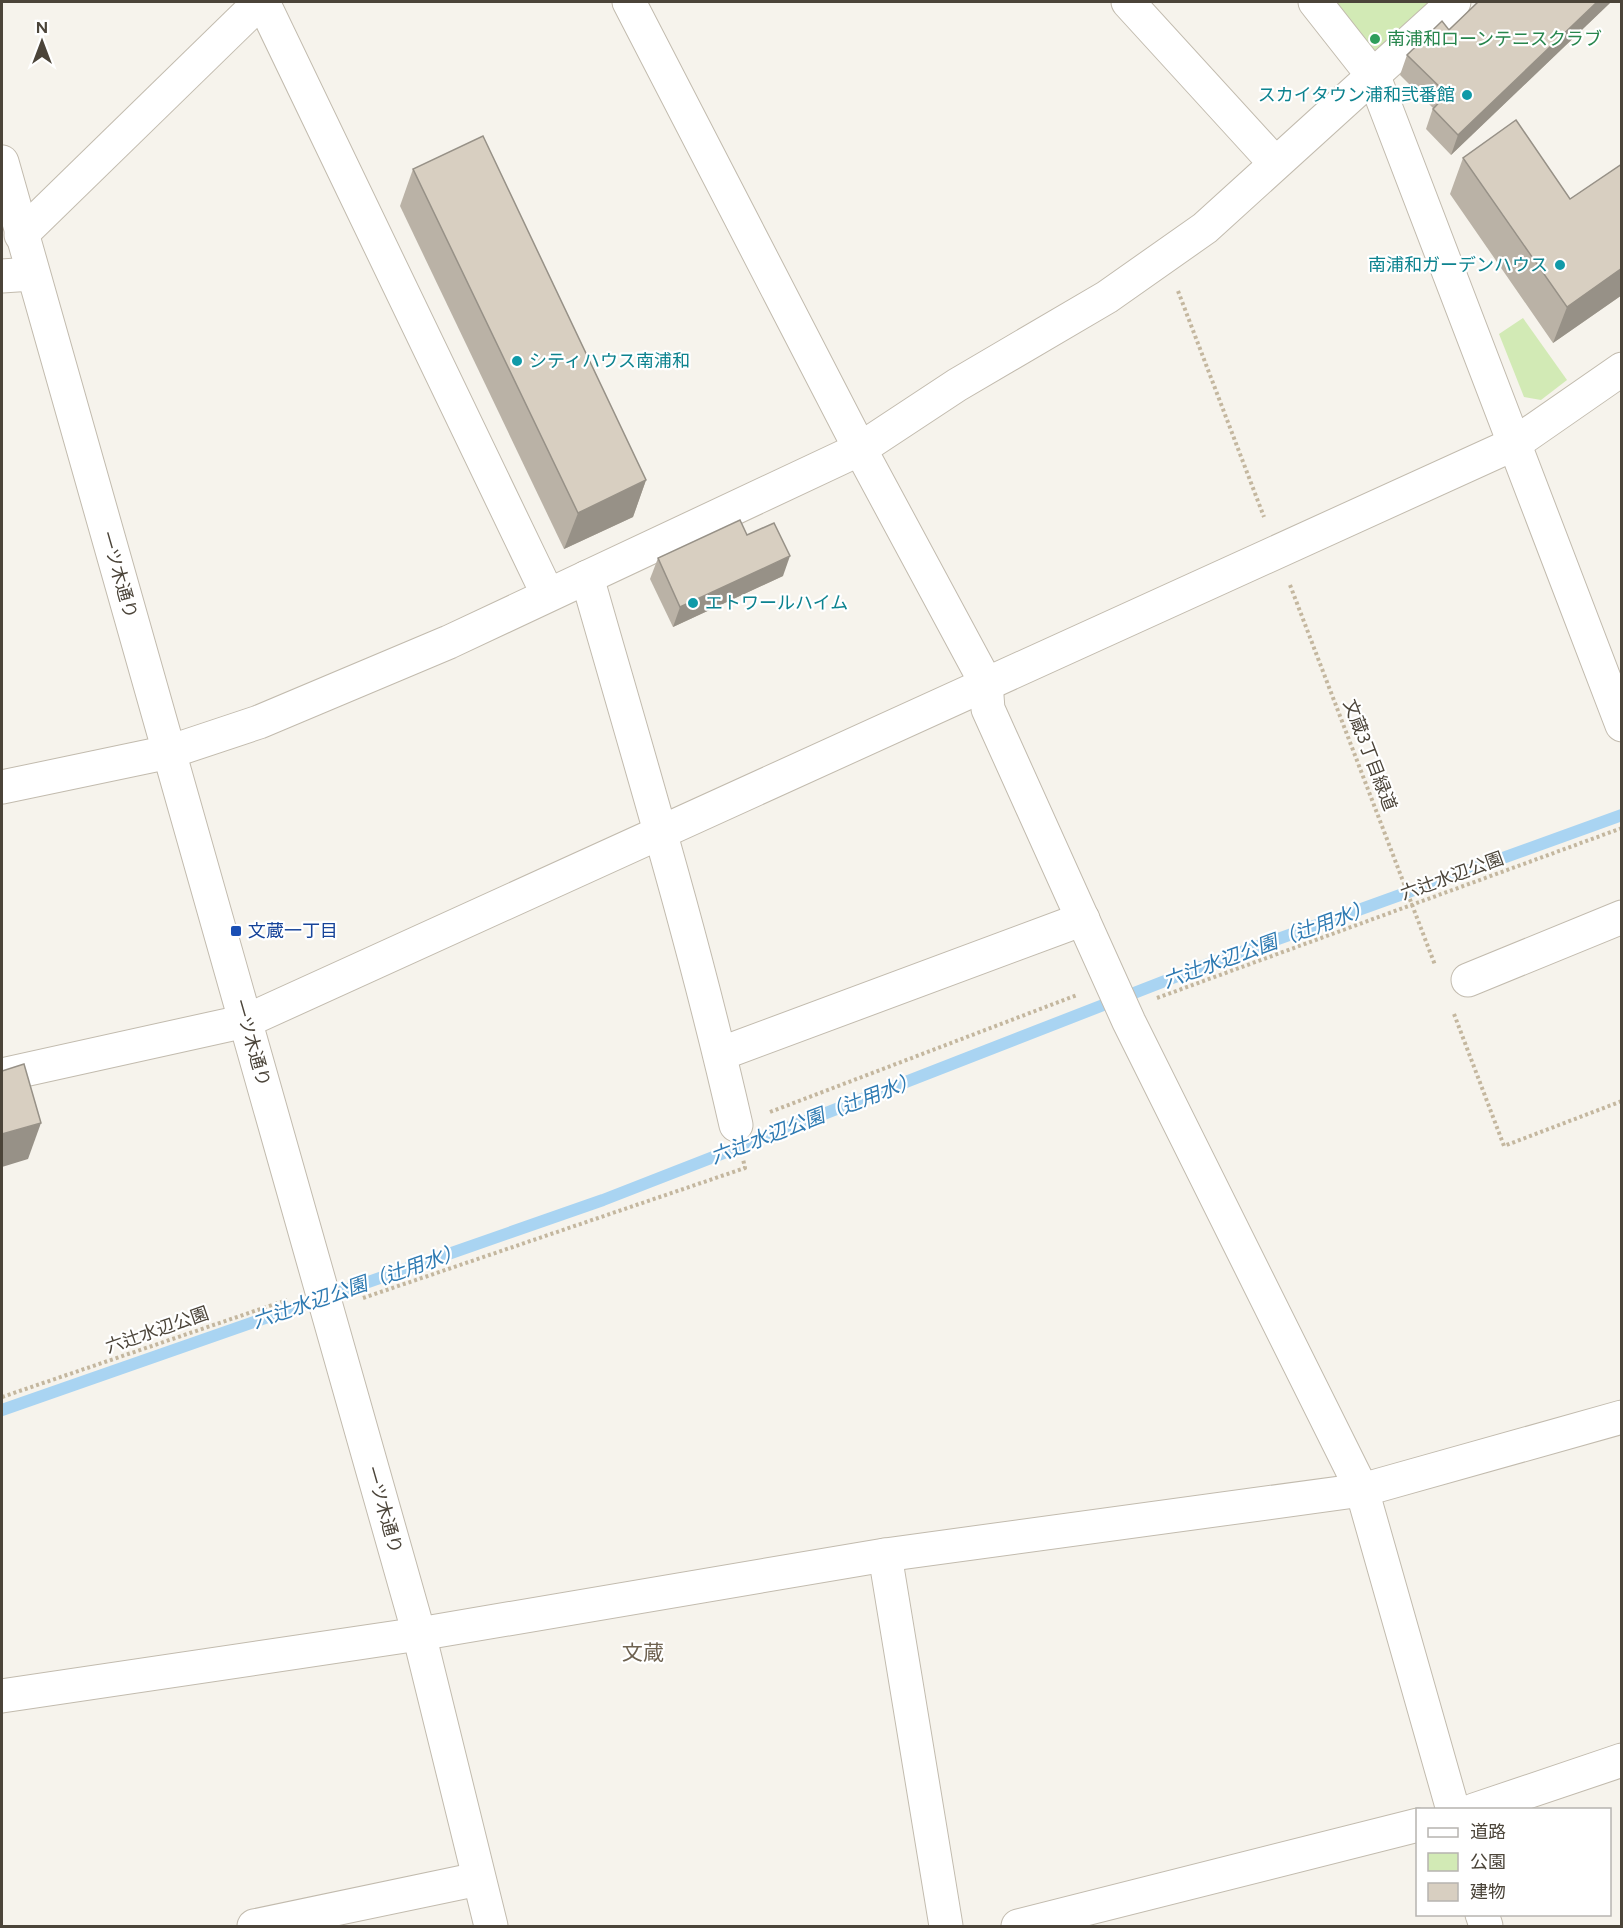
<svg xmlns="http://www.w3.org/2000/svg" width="1623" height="1928" viewBox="0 0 1623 1928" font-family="Figtree,'Noto Sans JP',sans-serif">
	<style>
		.green { fill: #d2eab5 }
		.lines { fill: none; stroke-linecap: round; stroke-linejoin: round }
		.stream { stroke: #a9d4f2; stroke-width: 12 }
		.minor-casing { stroke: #c2bbae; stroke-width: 35 }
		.path { stroke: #c4b79f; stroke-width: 4; stroke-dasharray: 3 3; stroke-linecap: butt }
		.minor { stroke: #fff; stroke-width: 33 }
		.wall { fill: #bab2a6 }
		.shaded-wall { fill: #979187 }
		.building { fill: #d8cfc1; stroke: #979187; stroke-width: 1.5 }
		.leisure-dot { fill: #2e9e5b; stroke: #fff; stroke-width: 2 }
		.culture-dot { fill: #0f9aa8; stroke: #fff; stroke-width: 2 }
		.transit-dot { fill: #1a4fb4; stroke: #fff; stroke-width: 2 }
		.labels { text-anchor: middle; stroke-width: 4.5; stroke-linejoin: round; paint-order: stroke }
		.leisure-label { font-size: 18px; fill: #27864d; stroke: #fff; text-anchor: start }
		.culture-label { font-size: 18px; fill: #0d838f; stroke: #fff; text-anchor: end }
		.street-label { font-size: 18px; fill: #4b4439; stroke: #fff }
		.transit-label { font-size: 18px; fill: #164399; stroke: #fff; text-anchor: start }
		.water-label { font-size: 20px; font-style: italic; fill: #2e7ab2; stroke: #fff }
		.quarter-label { font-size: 21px; fill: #6e6250; stroke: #fff }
	</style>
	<rect width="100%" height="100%" fill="#f6f3ec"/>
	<!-- green -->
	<g class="green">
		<path d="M1315 2H1437L1374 77Z"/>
		<path d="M1523 318 1567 380 1541 400 1524 397 1499 334Z"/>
	</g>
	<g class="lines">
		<!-- stream -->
		<path class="stream" d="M2 1410 603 1200 1211 963 1622 815"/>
		<defs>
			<g id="minor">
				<path d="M263 2 548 595"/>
				<path d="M629 2 860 449 986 683 988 709 1129 1022 1362 1490 1453 1810"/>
				<path d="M1128 2 1275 163"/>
				<path d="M1315 2 1374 77 1622 725"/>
				<path d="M2 162 419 1634 491 1926"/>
				<path d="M21 235 260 2"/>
				<path d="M2 276 32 274"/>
				<path d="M587 577C639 759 694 940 736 1125"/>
				<path d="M2 787 169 752 259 722 449 642 860 449 957 385 1107 297 1205 228 1454 2"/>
				<path d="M1468 980 1622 917"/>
				<path d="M720 1054 1083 919"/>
				<path d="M2 1075 246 1021 1514 444 1622 369"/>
				<path d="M885 1555 946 1926"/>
				<path d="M2 1696 419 1634 885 1555 1362 1490 1622 1417"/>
				<path d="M1474 1810 1622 1760"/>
				<path d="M1482 1914 1486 1926"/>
				<path d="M254 1926 478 1879"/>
				<path d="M1018 1926 1418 1825"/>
			</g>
		</defs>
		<!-- minor casing -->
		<use href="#minor" class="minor-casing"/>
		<!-- path -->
		<g class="path">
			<path d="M1178 291 1264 517"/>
			<path d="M1290 585 1435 965"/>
			<path d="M1157 998 1622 828"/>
			<path d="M1454 1014 1504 1146 1622 1101"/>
			<path d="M770 1112 1077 995"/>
			<path d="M363 1298 745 1168 743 1159"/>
			<path d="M2 1397 287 1300"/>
		</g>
		<!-- minor -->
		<use href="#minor" class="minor"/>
	</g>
	<!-- wall -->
	<g class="wall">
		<path d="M1478 2H1611L1451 155 1426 129 1433 108 1400 75 1407 55 1449 30Z"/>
		<path d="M1463 158 1570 199 1622 164V295L1553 343 1450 194Z"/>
		<path d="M413 169 646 480 633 517 564 549 400 206Z"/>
		<path d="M747 535 783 576 673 627 650 579 658 558Z"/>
	</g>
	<!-- shaded-wall -->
	<g class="shaded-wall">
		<path d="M1597 2H1611L1451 155 1458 135Z"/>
		<path d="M1622 268V295L1553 343 1567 307Z"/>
		<path d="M646 480 633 517 564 549 578 513Z"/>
		<path d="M790 556 783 576 673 627 680 607Z"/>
		<path d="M41 1123 28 1159 2 1167V1134Z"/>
	</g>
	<!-- building -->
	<g class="building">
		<path d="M1478 2H1597L1458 135 1433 109 1447 94 1407 55 1442 21 1449 30Z"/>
		<path d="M1516 120 1570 199 1622 164V268L1567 307 1463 158Z"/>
		<path d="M483 136 646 480 578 513 413 169Z"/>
		<path d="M740 520 747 535 774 523 790 556 680 607 658 558Z"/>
		<path d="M24 1064 41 1123 2 1134V1071Z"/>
	</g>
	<!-- markers -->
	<circle class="leisure-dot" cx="1375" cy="39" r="6"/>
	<g class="culture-dot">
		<circle cx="1467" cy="95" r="6"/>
		<circle cx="1560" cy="265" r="6"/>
		<circle cx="517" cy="361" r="6"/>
		<circle cx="693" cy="603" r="6"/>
	</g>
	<rect class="transit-dot" x="230" y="925" width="12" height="12" rx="3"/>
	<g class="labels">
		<!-- leisure labels -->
		<g class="leisure-label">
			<text x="1387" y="45">南浦和ローンテニスクラブ</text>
		</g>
		<!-- culture labels -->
		<g class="culture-label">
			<text x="1455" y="101">スカイタウン浦和弐番館</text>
			<text x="1548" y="271">南浦和ガーデンハウス</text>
			<text x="529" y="367" text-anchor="start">シティハウス南浦和</text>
			<text x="705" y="609" text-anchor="start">エトワールハイム</text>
		</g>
		<!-- street labels -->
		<g class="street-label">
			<text transform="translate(119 575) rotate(74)" y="6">一ツ木通り</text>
			<text transform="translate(1370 755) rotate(69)" y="6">文蔵3丁目緑道</text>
			<text transform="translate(1452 876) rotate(-20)" y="6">六辻水辺公園</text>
			<text transform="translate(252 1043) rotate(74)" y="6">一ツ木通り</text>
			<text transform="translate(157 1330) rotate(-19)" y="6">六辻水辺公園</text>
			<text transform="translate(384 1510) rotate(74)" y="6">一ツ木通り</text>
		</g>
		<!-- transit labels -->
		<g class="transit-label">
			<text x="248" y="937">文蔵一丁目</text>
		</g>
		<!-- water labels -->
		<g class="water-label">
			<text transform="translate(1267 944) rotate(-20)" y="7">六辻水辺公園（辻用水）</text>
			<text transform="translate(814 1118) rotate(-21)" y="7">六辻水辺公園（辻用水）</text>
			<text transform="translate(357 1286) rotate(-19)" y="7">六辻水辺公園（辻用水）</text>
		</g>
		<!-- quarter labels -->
		<g class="quarter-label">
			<text x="643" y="1660">文蔵</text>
		</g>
	</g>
	<!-- border -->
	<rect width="1623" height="1928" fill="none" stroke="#4b4439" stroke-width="6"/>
	<!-- legend -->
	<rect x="1416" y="1808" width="195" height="108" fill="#ffffff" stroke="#b7b4b0" stroke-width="1.5"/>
	<rect x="1428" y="1828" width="30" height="9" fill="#ffffff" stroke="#b7b4b0" stroke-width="1.5"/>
	<text x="1470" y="1838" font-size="18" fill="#4b4439">道路</text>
	<rect x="1428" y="1853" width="30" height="18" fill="#d2eab5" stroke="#b7b4b0" stroke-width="1.5"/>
	<text x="1470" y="1868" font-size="18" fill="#4b4439">公園</text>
	<rect x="1428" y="1883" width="30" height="18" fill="#d8cfc1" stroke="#b7b4b0" stroke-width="1.5"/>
	<text x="1470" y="1898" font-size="18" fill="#4b4439">建物</text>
	<!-- north arrow -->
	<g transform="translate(42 42)" stroke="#ffffff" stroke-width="4.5" paint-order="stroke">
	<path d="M0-4.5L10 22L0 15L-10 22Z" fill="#4b4439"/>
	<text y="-9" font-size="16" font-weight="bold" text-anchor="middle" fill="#4b4439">N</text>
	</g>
</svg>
